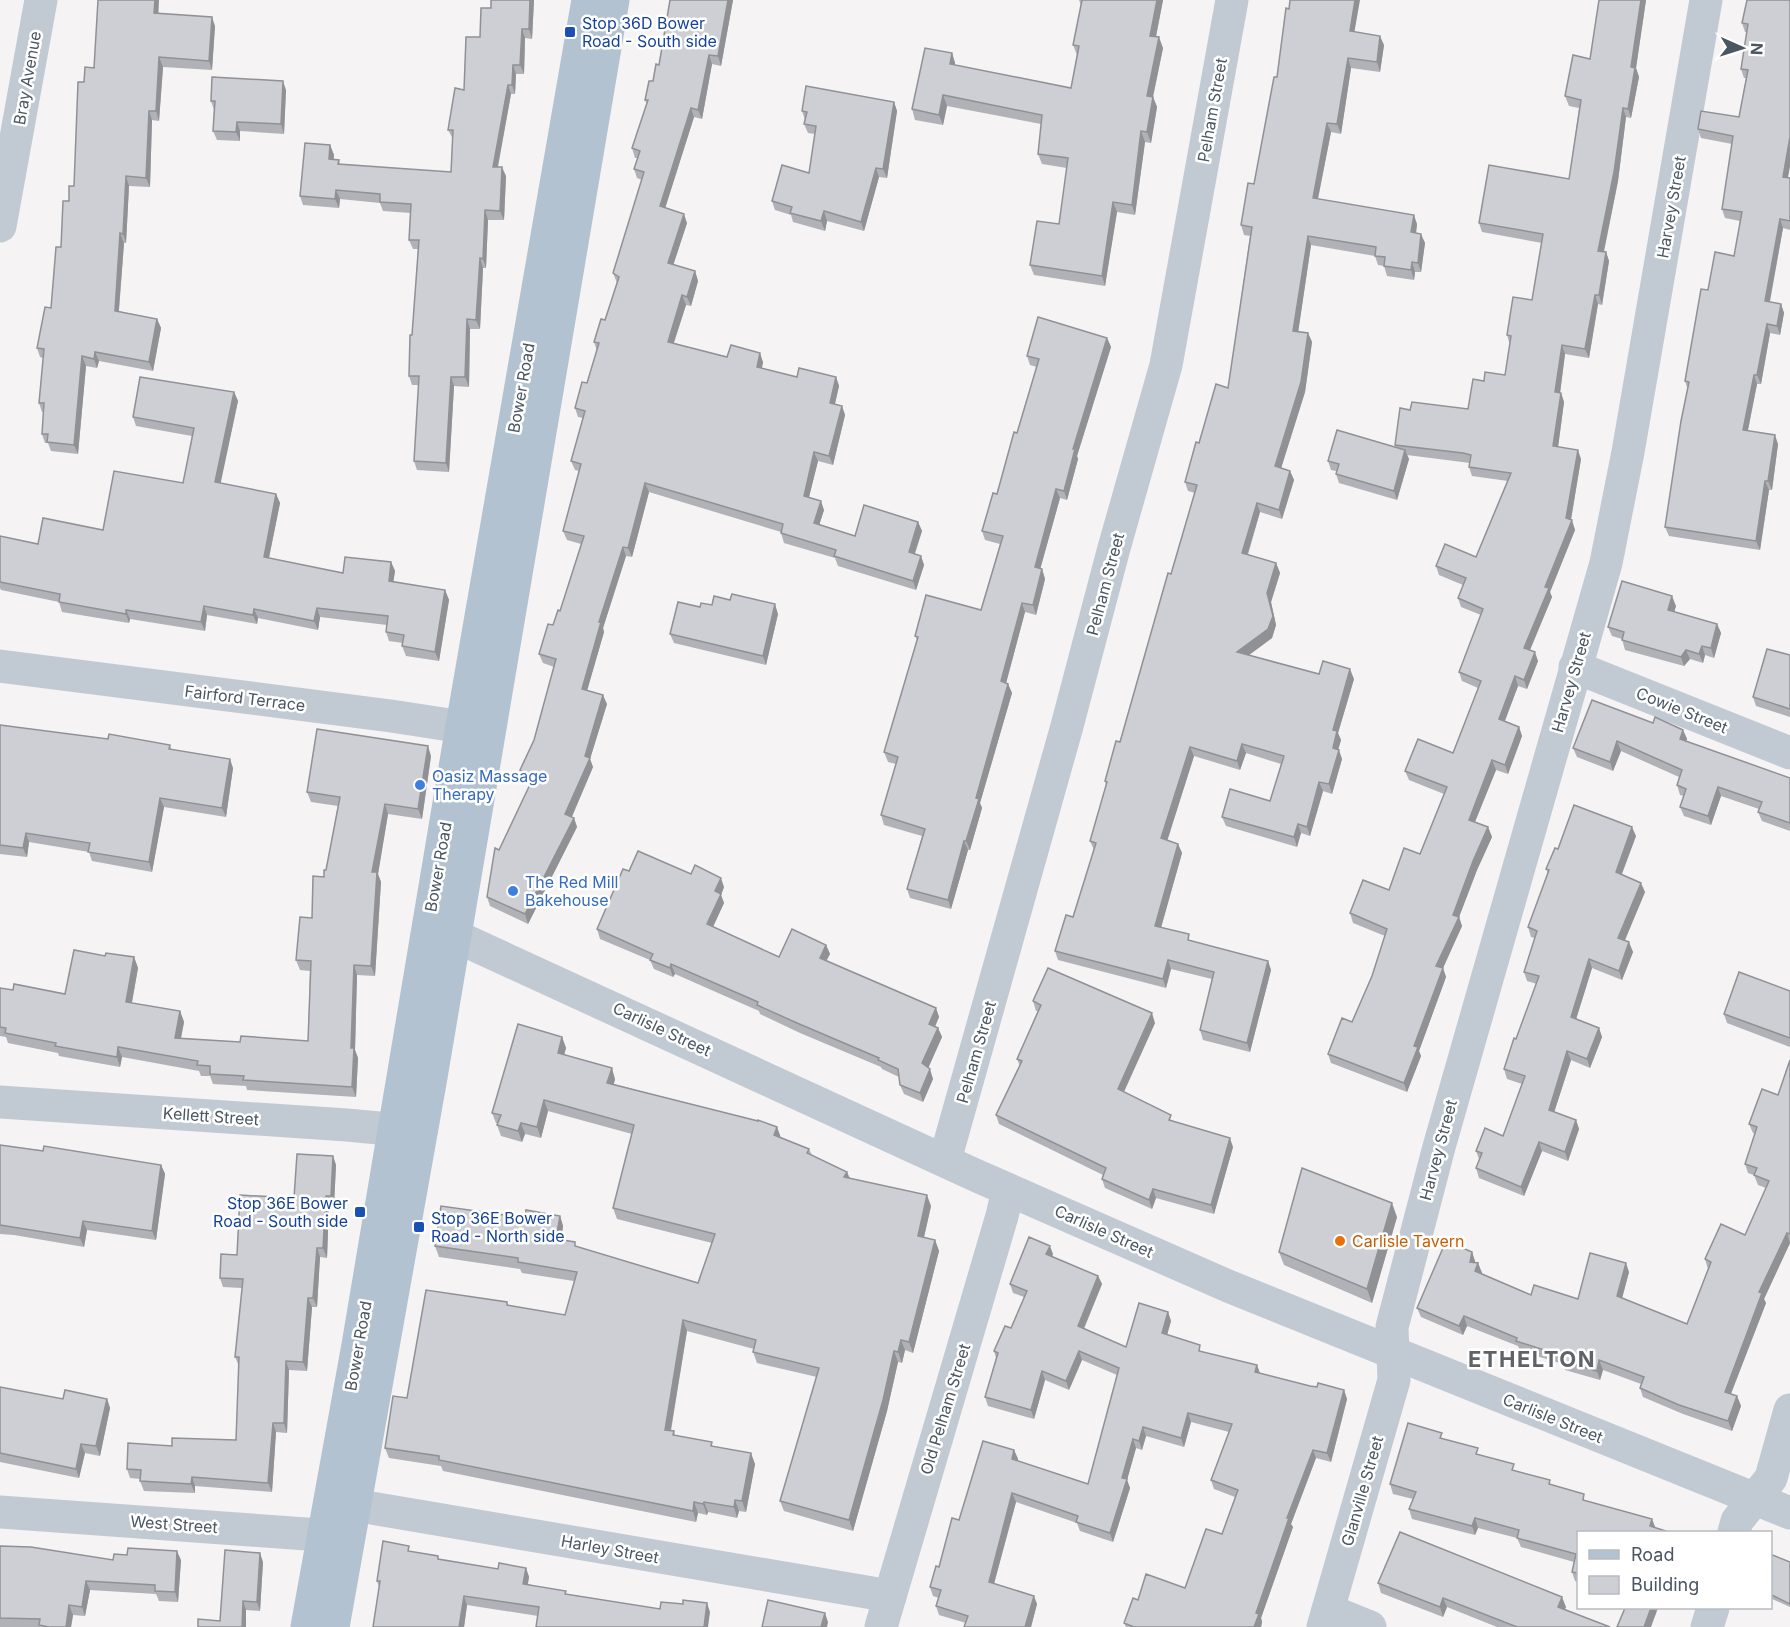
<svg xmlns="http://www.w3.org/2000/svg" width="1790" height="1627" viewBox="0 0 1790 1627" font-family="Inter,sans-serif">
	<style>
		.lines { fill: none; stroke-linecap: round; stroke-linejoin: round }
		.minor { stroke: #c1cad2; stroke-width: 33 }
		.major { stroke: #b3c2d1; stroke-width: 33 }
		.wall { fill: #b0b2b7 }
		.shaded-wall { fill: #909195 }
		.building { fill: #cdcfd5; stroke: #909195; stroke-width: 1.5 }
		.transit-dot { fill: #1a4fb4; stroke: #fff; stroke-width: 2 }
		.shop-dot { fill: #3f7fe0; stroke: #fff; stroke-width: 2 }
		.food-dot { fill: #e8710a; stroke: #fff; stroke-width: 2 }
		.labels { text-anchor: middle; stroke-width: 5; stroke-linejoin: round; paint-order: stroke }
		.transit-label { font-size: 16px; fill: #164399; stroke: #fff; text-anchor: start }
		.street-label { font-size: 16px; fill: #4a5661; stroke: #fff }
		.shop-label { font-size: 16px; fill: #366cbe; stroke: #fff; text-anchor: start }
		.food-label { font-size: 16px; fill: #c56008; stroke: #fff; text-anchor: start }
		.district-label { font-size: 22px; font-weight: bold; letter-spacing: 1.5px; fill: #5f6368; stroke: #fff }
	</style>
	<rect width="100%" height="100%" fill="#f5f3f3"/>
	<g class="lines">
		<!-- minor -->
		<g class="minor">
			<path d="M0 226 41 0"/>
			<path d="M0 666 391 716 489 731"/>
			<path d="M1575 667 1790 753"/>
			<path d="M429 924 975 1175 1228 1286 1790 1513"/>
			<path d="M0 1102 347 1125 421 1132"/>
			<path d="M945 1160 1067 726 1114 548 1166 365 1232 0"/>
			<path d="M330 1501 890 1596"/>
			<path d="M0 1512 348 1537"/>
			<path d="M1734 1532 1737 1521 1771 1478 1790 1410"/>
			<path d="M1328 1610 1370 1627"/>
			<path d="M881 1627 1002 1216 1008 1190"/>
			<path d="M1323 1627 1394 1380 1392 1327 1439 1147 1606 563 1628 452 1706 0"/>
			<path d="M1707 1627 1713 1608"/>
		</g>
		<!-- major -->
		<g class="major">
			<path d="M307 1627 358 1345 462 726 588 0"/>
			<path d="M333 1627 431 1077 613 0"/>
		</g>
	</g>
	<!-- wall -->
	<g class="wall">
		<path d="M491 0H534L532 39 525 38 524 74H516L515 94H511L498 167 506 176 504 220H488L486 268H483L480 329H470L469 387 454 386 449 472 417 470 414 461 419 385H412L409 376 418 249H413L409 240 411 213 383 211 380 203 340 199 339 208 303 205 300 196 330 145 334 155 333 160H339L340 164 451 172 453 139 448 130 464 90 480 37 491 8Z"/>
		<path d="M733 0 721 66 712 64 702 119 694 117 665 208 687 223 673 265 695 271 698 281 691 306 686 305 674 343 727 357 763 362 762 368 797 377H836L839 386 835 404 842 406 845 415 833 465 818 461 809 497 824 510 819 525 855 536 918 522 922 531 915 554 921 556 924 565 916 590 838 566 835 558 784 543 781 533V532L649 492 632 557 626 556 603 628 604 632 587 690 607 704 590 759 593 767 572 817 574 818 577 827 528 924 490 906 487 897 499 850 531 783 523 779 520 770 534 740 554 667 543 663 539 654 560 611 581 544 567 540 563 531 579 471 575 470 571 461 583 418 578 417 575 408 587 383 597 351 594 342 605 320 617 283 613 273 642 180 637 178 634 169 638 158H635L632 148 647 104 645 100 653 81 659 65Z"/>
		<path d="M1079 0H1163L1156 37 1163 48 1153 97 1157 107 1151 143 1145 142 1135 215 1117 212 1105 286 1034 275 1030 265 1059 224 1067 168 1042 164 1038 154 1041 124 947 106 943 125 915 120 912 109 952 53 955 63V65L1071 88 1077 55 1073 45 1081 5Z"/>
		<path d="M1599 0H1646L1636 68 1639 77 1631 118 1626 117 1618 181 1604 252H1606L1609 261 1602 305 1598 304 1589 358 1565 354 1560 393H1561L1564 402 1558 447 1581 459 1571 520 1575 530 1550 592 1552 597 1530 650 1538 661 1527 689 1518 686 1505 721 1519 727 1522 736 1508 774 1496 770 1475 822 1488 827 1492 837 1477 870 1459 917 1462 926 1443 968 1446 977 1419 1051 1421 1056 1407 1092 1331 1063 1328 1054 1352 1022 1372 976 1385 936 1353 923 1350 913 1389 890 1420 854 1444 794 1409 780 1405 771 1453 753 1478 688 1462 681 1459 672 1481 615 1461 607 1458 598 1463 585 1439 575 1436 566 1476 557 1508 481 1472 476 1469 467 1470 463 1407 455 1409 459 1397 500 1339 483 1336 474V471L1331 470 1328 461 1396 448 1395 445 1410 410 1468 409 1484 381 1505 375 1510 345 1507 335 1532 300 1542 243 1482 232 1479 223 1569 179 1579 108 1569 106 1565 96 1590 59Z"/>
		<path d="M1747 0 1790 166 1788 178H1790V230L1783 228 1770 302 1781 304 1784 313 1780 335 1770 333 1761 384H1757L1748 431 1778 444 1772 490H1769L1760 550 1669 536 1665 527 1688 390 1685 381 1708 290 1734 256 1740 221 1725 218 1722 209 1732 144 1701 138 1698 129 1739 117 1746 78H1744L1741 69 1747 32H1745L1742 23Z"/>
		<path d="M158 13 215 26 212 70 163 67 159 121 152 120 150 187 129 186 126 243H124L119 311 157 319 161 328 153 371 99 361 97 368 86 366 78 454 51 451 48 443H45L42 434 44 412H42L39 403 43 358 40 357 37 348 51 308 69 201 74 186 84 82 94 68Z"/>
		<path d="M1354 32 1384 45 1380 72 1351 68 1341 134 1331 132 1318 199 1417 224 1416 233 1425 243 1421 272H1415L1414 280 1387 276 1384 266 1378 265 1375 256 1311 245 1298 332 1308 333 1312 342 1305 392 1281 468 1290 471 1294 480 1282 519 1260 512 1248 555 1276 563 1280 573 1271 602 1276 625 1272 638 1249 655 1319 674 1354 679 1338 733 1341 740 1338 750 1342 759 1332 794 1323 791 1310 836 1301 833 1297 847 1226 826 1222 817 1270 801 1281 764 1246 753 1240 770 1194 756 1167 840 1178 844 1182 853 1161 927 1192 941 1268 961 1271 970 1250 1052 1203 1040 1200 1030 1212 979 1171 969 1166 988 1058 960 1055 951 1073 917 1094 850 1090 841 1106 785 1105 781 1120 742 1195 493 1188 491 1185 482 1199 443 1228 388 1250 236 1244 235 1241 225 1254 184 1277 77Z"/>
		<path d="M286 90 284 134 240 131V141L217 140 213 131 214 110 211 101Z"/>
		<path d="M894 102 897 111 887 178 879 177 864 231 827 221 825 231 793 222 791 215 775 210 772 201 809 173 815 134 808 133 804 124 805 120 802 111Z"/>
		<path d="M1107 338 1111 347 1077 456 1078 459 1067 500 1060 498 1040 569H1042L1045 579 1036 615 1025 612 1006 683 1008 684 1012 693 980 803 982 808 970 850H968L951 909 910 898 907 889 922 836 884 825 881 815 896 764 888 762 884 752 917 640 915 636 981 610 1000 544 985 540 982 531 997 494 1017 433 1037 367 1030 365 1027 356Z"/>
		<path d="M234 392 238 401 220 483 276 494 280 503 269 558 343 573 391 562 395 571 393 582 445 590 449 600 439 661 406 656 402 646 403 643 389 641 386 632 387 625 320 617 318 630 258 618 257 624 207 615 205 631 130 619 129 623 62 612 59 602 1 590 0 588V536L38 544 103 530 183 483 192 436 136 426 133 417Z"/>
		<path d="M730 600 778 614 766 665 674 643 670 634 700 607 712 605Z"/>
		<path d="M1676 606 1674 612 1717 624 1721 633 1714 658 1705 655 1703 663 1690 659 1684 666 1625 650 1622 639 1612 636 1608 627Z"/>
		<path d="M1790 655V717L1756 706 1753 697Z"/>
		<path d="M1653 723 1683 730 1687 739 1686 741 1790 778V831L1762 821 1758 812 1759 809 1721 796 1711 825 1684 816 1680 807 1684 796 1680 795 1677 785 1679 777 1621 751 1613 771 1577 757 1573 748Z"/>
		<path d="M0 725 108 739 170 745 171 749 233 768 226 817 164 807 152 872 92 861 89 852 29 842 27 857 0 854Z"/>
		<path d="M431 756 422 819 388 814 378 874 381 882 375 976 357 975 355 1050 358 1058 356 1097 247 1090 246 1086 213 1084 210 1076H201L199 1071 122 1057 120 1067 59 1056 58 1053 8 1043 6 1037 0 1036V988L13 990 65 994 105 956 134 957 138 968 132 1003 180 1011 184 1022 181 1038 240 1042 308 1041 310 971 300 970 296 960 312 918 326 870 338 806 311 802 307 792Z"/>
		<path d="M1636 836 1621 875 1645 892 1625 940 1633 952 1622 980 1592 968 1576 1019 1599 1028 1602 1037 1590 1068 1571 1060 1554 1112 1576 1120 1579 1129 1568 1161 1542 1151 1524 1196 1479 1178 1476 1168 1479 1159 1476 1151 1503 1136 1522 1084 1507 1079 1504 1069 1537 984 1527 981 1524 972 1535 938 1531 937 1528 927 1548 874 1546 869 1558 849Z"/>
		<path d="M629 871 691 874 724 887 721 895 724 903 713 927 779 957 826 945 830 954 826 961 936 1008 939 1017 935 1027 938 1028 942 1037 928 1068 933 1079 923 1102 904 1094 900 1085 899 1077 882 1069 881 1067 800 1033 760 1014 759 1011 675 974 673 977 654 969 650 960 600 939 597 929Z"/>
		<path d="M1790 991V1047L1727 1023 1724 1014Z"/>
		<path d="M1033 1001 1155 1023 1124 1092 1173 1121 1233 1147 1214 1214 1156 1198 1152 1209 1105 1188 1102 1179 1103 1175 999 1124 996 1115 1020 1066 1017 1059 1038 1011H1036Z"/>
		<path d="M562 1037 566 1048 564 1054 615 1079 614 1084 777 1127 780 1137 809 1149 812 1155 847 1172 850 1178 931 1206 924 1237 935 1240 939 1251 913 1353 905 1350 902 1363 898 1362 887 1411 853 1531 784 1511 780 1501 817 1377 757 1363 753 1352 754 1349 687 1331 671 1431H674L675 1435 714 1447 755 1464 746 1512 739 1511 737 1518 708 1512 707 1515 698 1513 696 1522 443 1471 441 1466 389 1458 385 1448 407 1398 507 1302 508 1305 565 1315 574 1281 522 1273 520 1269 439 1257 435 1246 525 1218 560 1216 563 1226 561 1240 577 1247 698 1283 712 1243 617 1219 613 1208 632 1134 548 1111 541 1138 525 1134 522 1142 501 1136 497 1125 498 1124 496 1123 492 1113Z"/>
		<path d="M1790 1060V1243L1764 1299 1766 1303 1731 1394 1737 1396 1741 1406 1732 1431 1683 1414 1643 1397 1640 1388 1641 1384 1603 1370 1600 1380 1565 1370 1563 1364 1520 1351 1518 1346 1467 1326 1463 1335 1421 1317 1417 1308 1472 1252 1475 1263H1478L1482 1273 1481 1274 1531 1295 1578 1299 1629 1272 1622 1298 1687 1324 1708 1269 1705 1259 1745 1235 1766 1188 1758 1185 1754 1175 1748 1173 1745 1164 1755 1134 1753 1133 1749 1124 1778 1095Z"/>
		<path d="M0 1145 161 1165 165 1174 156 1240 87 1230 84 1247 14 1235 0 1234Z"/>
		<path d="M333 1156 336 1165 334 1205H329L327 1258 320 1257 317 1307H312L307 1371 289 1370 287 1433 276 1432 272 1492 195 1486V1493L144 1491 140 1481V1479L130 1478 127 1469 172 1446 236 1440 239 1366 235 1357 242 1288 223 1287 220 1278 237 1255 294 1198Z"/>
		<path d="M1397 1217 1372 1303 1284 1265 1279 1252Z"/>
		<path d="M1053 1254 1052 1257 1098 1276 1102 1284 1084 1329 1126 1347 1168 1312 1171 1321 1167 1335 1203 1352 1257 1365 1260 1373 1310 1386 1344 1390 1347 1399 1331 1462 1316 1458 1291 1524 1293 1527 1261 1618 1262 1622 1261 1627H1126L1124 1623 1138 1600 1185 1588 1222 1534 1235 1497 1214 1489 1211 1480 1229 1432 1191 1422 1184 1447 1146 1436 1142 1450 1136 1448 1127 1480 1130 1488 1113 1542 1080 1531 1077 1523 1016 1502 994 1584 1037 1604 1031 1627H964L966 1623 939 1615 936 1606 939 1598 933 1596 930 1587 959 1520 1014 1450 1018 1459 1017 1461 1088 1484 1117 1375 1082 1360 1069 1390 1045 1380 1034 1419 988 1406 985 1397 996 1358 994 1351 1011 1328 1024 1297 1013 1293 1010 1284Z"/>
		<path d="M0 1387 63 1399H107L110 1408 100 1456 85 1453 79 1478 0 1462Z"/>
		<path d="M1444 1439 1517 1472 1552 1485 1578 1533V1582L1575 1581 1572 1572 1574 1562 1521 1547 1517 1538 1478 1528 1475 1535 1412 1519 1409 1509 1413 1499 1393 1494 1390 1484Z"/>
		<path d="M0 1546 113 1560H181L178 1602 159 1601 156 1594 90 1590 85 1616 73 1615 71 1627H0Z"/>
		<path d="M411 1551 439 1559 498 1569 526 1568 529 1577 528 1584 567 1594 660 1609 710 1612 538 1616 467 1605 464 1627H373L379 1587 377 1581Z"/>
		<path d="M1770 1554 1790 1562V1607L1770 1598Z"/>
		<path d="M263 1562 260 1611 246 1610 220 1621Z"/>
		<path d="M1378 1583 1566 1607 1564 1609 1610 1627H1497L1447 1607 1443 1617 1381 1593Z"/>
	</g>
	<!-- shaded-wall -->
	<g class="shaded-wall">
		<path d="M155 0H159L158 22 154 13Z"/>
		<path d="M530 0H534L532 39 529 29Z"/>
		<path d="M728 0H733L721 66 718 56Z"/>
		<path d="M1157 0H1163L1154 46 1150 36Z"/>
		<path d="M1355 0H1360L1353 40 1350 31Z"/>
		<path d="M1641 0H1646L1636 68 1639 77 1631 118 1628 109 1631 67Z"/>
		<path d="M212 17 215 26 212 70 209 61Z"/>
		<path d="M522 29 525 38 524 74 520 65Z"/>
		<path d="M1380 36 1384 45 1380 72 1377 62Z"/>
		<path d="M1159 37 1163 48 1151 106 1147 96Z"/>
		<path d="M952 53 955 63 953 74 950 64Z"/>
		<path d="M709 55 712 64 702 119 698 110Z"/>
		<path d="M159 57 163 67 159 121 156 111Z"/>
		<path d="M1348 58 1351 68 1341 134 1337 124Z"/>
		<path d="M513 65 516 74 515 94 512 85Z"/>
		<path d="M283 81 286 90 284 134 281 124Z"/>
		<path d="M508 85 511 94 496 176 493 167Z"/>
		<path d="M943 95 947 106 943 125 939 115Z"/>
		<path d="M1153 97 1157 107 1151 143 1147 132Z"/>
		<path d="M894 102 897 111 887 178 883 169Z"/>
		<path d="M691 108 694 117 663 215 660 206Z"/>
		<path d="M1623 108 1626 117 1618 181 1602 260 1598 251Z"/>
		<path d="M149 111 152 120 150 187 146 178Z"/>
		<path d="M237 122 240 131V141L236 132Z"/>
		<path d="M1327 123 1331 132 1316 208 1313 198Z"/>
		<path d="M1141 131 1145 142 1135 215 1132 205Z"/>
		<path d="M1790 137V166L1786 186 1783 177Z"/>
		<path d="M330 145 334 155 333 169 329 159Z"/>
		<path d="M502 167 506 176 504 220 500 211Z"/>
		<path d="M876 168 879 177 864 231 861 222Z"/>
		<path d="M126 176 129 186 126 243 123 234Z"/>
		<path d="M336 190 340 199 339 208 335 199Z"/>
		<path d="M1113 202 1117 212 1105 286 1102 276Z"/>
		<path d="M485 210 488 220 486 268 483 259Z"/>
		<path d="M824 211 827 221 825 231 821 221Z"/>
		<path d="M684 214 687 223 671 272 668 263Z"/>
		<path d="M1414 215 1417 224 1415 242 1411 232Z"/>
		<path d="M1780 219 1783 228 1768 310 1765 301Z"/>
		<path d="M120 233 124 243 118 320 115 311Z"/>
		<path d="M1421 234 1425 243 1421 272 1418 263Z"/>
		<path d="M1308 236 1311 245 1297 340 1293 331Z"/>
		<path d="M1606 252 1609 261 1602 305 1599 295Z"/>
		<path d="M480 258 483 268 480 329 476 320Z"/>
		<path d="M1412 262 1415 272 1414 280 1411 270Z"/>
		<path d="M695 271 698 281 691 306 687 297Z"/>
		<path d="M682 295 686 305 671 351 668 342Z"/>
		<path d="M1595 295 1598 304 1589 358 1585 349Z"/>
		<path d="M1781 304 1784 313 1780 335 1777 326Z"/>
		<path d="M157 319 161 328 153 371 149 362Z"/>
		<path d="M467 319 470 329 469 387 465 377Z"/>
		<path d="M1767 324 1770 333 1761 384 1757 375Z"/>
		<path d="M1308 333 1312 342 1305 392 1279 475 1275 466Z"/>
		<path d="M1107 338 1111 347 1077 456 1078 459 1067 500 1064 491 1073 449Z"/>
		<path d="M1562 345 1565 354 1559 401 1555 392Z"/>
		<path d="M95 352 99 361 97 368 94 359Z"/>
		<path d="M760 353 763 362 760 376 757 367Z"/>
		<path d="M82 356 86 366 78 454 74 445Z"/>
		<path d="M1754 375 1757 384 1746 439 1743 430Z"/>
		<path d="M451 377 454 386 449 472 446 463Z"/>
		<path d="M836 377 839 386 833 412 830 403Z"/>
		<path d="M234 392 238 401 219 491 215 482Z"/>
		<path d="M1561 393 1564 402 1557 455 1553 446Z"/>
		<path d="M842 406 845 415 833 465 829 456Z"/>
		<path d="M1775 435 1778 444 1772 490 1768 481Z"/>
		<path d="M1405 450 1409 459 1397 500 1394 491Z"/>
		<path d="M1578 450 1581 459 1570 525 1572 520 1575 530 1550 592 1552 597 1527 657 1524 648 1545 587 1566 518Z"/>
		<path d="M814 452 818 461 807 505 804 496Z"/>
		<path d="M1290 471 1294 480 1282 519 1279 510Z"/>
		<path d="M1765 481 1769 490 1760 550 1756 541Z"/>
		<path d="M645 483 649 492 632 557 628 548Z"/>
		<path d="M1056 489 1060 498 1038 577 1035 567Z"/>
		<path d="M276 494 280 503 267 567 264 557Z"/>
		<path d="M821 501 824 510 817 532 814 523Z"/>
		<path d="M1257 503 1260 512 1245 562 1242 553Z"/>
		<path d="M918 522 922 531 912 561 909 552Z"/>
		<path d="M623 547 626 556 603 628 604 632 585 698 582 689 599 622Z"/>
		<path d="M921 556 924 565 916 590 913 581Z"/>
		<path d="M391 562 395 571 392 591 389 581Z"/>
		<path d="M1276 563 1280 573 1271 602 1276 625 1272 638 1241 661 1237 652 1267 593Z"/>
		<path d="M1042 569 1045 579 1036 615 1033 605Z"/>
		<path d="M445 590 449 600 439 661 435 652Z"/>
		<path d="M1672 596 1676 606 1672 619 1668 610Z"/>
		<path d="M1022 603 1025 612 1004 691 1001 681Z"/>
		<path d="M775 604 778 614 766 665 763 656Z"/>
		<path d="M204 606 207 615 205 631 201 622Z"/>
		<path d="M317 608 320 617 318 630 314 621Z"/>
		<path d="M254 609 258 618 257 624 253 615Z"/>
		<path d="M126 610 130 619 129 623 126 614Z"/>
		<path d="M1717 624 1721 633 1714 658 1711 648Z"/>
		<path d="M1702 646 1705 655 1703 663 1699 654Z"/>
		<path d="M1686 650 1690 659 1684 666 1681 657Z"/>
		<path d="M1535 652 1538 661 1527 689 1524 680Z"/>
		<path d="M1350 669 1354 679 1338 733 1341 740 1336 757 1333 748V730Z"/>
		<path d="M1515 676 1518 686 1502 728 1499 719Z"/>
		<path d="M1008 684 1012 693 980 803 982 808 970 850 966 841 976 798Z"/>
		<path d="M603 695 607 704 590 759 593 767 569 823 565 814 585 756Z"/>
		<path d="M1519 727 1522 736 1508 774 1505 765Z"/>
		<path d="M1683 730 1687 739 1683 748 1680 739Z"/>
		<path d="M1617 741 1621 751 1613 771 1610 762Z"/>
		<path d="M1242 744 1246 753 1240 770 1237 761Z"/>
		<path d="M428 746 431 756 422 819 418 809Z"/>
		<path d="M1190 747 1194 756 1165 848 1161 838Z"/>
		<path d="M1339 750 1342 759 1332 794 1329 784Z"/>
		<path d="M230 759 233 768 226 817 222 808Z"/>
		<path d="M1492 760 1496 770 1472 829 1469 820Z"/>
		<path d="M1319 782 1323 791 1310 836 1307 827Z"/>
		<path d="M1718 787 1721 796 1711 825 1708 816Z"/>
		<path d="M160 798 164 807 152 872 149 862Z"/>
		<path d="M385 804 388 814 378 874 381 882 375 976 371 966 372 872Z"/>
		<path d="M574 818 577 827 528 924 525 914Z"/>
		<path d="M1298 824 1301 833 1297 847 1294 837Z"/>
		<path d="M1488 827 1492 837 1477 870 1459 917 1462 926 1443 968 1446 977 1419 1051 1421 1056 1407 1092 1404 1083 1436 966 1453 915 1473 861Z"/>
		<path d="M1632 827 1636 836 1619 882 1616 872Z"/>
		<path d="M26 833 29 842 27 857 23 848Z"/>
		<path d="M964 841 968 850 951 909 948 900Z"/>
		<path d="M1178 844 1182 853 1159 935 1155 926Z"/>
		<path d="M721 878 724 887 721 895 724 903 710 933 707 924 715 891Z"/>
		<path d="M1641 883 1645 892 1622 947 1618 938Z"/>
		<path d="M1629 942 1633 952 1622 980 1619 971Z"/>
		<path d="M826 945 830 954 823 967 820 958Z"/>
		<path d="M134 957 138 968 130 1012 126 1002Z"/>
		<path d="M1589 959 1592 968 1574 1026 1571 1017Z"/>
		<path d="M1168 960 1171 969 1166 988 1163 979Z"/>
		<path d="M1268 961 1271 970 1250 1052 1247 1043Z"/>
		<path d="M671 964 675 974 673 977 670 968Z"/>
		<path d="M354 965 357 975 355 1050 358 1058 356 1097 352 1087 351 1048Z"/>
		<path d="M936 1008 939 1017 932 1033 929 1024Z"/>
		<path d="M180 1011 184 1022 179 1048 175 1038Z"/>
		<path d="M1152 1013 1155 1023 1121 1098 1118 1089Z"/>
		<path d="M938 1028 942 1037 926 1073 922 1063Z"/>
		<path d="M1599 1028 1602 1037 1590 1068 1587 1059Z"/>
		<path d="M562 1037 566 1048 562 1063 558 1053Z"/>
		<path d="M118 1047 122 1057 120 1067 117 1057Z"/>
		<path d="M1567 1051 1571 1060 1552 1119 1549 1110Z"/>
		<path d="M612 1068 615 1079 611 1093 607 1083Z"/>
		<path d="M930 1069 933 1079 923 1102 920 1093Z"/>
		<path d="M544 1100 548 1111 541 1138 537 1127Z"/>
		<path d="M1576 1120 1579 1129 1568 1161 1565 1152Z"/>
		<path d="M521 1123 525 1134 522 1142 518 1131Z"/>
		<path d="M777 1127 781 1138 774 1135Z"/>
		<path d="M1230 1138 1233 1147 1214 1214 1211 1205Z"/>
		<path d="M1539 1142 1542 1151 1524 1196 1521 1187Z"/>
		<path d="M333 1156 336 1165 334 1205 331 1196Z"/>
		<path d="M161 1165 165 1174 156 1240 152 1231Z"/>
		<path d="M847 1172 851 1183 844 1177Z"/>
		<path d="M1153 1189 1156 1198 1152 1209 1149 1200Z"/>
		<path d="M927 1195 931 1206 922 1246 918 1236Z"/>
		<path d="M326 1196 329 1205 327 1258 323 1248Z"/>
		<path d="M1392 1203 1397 1217 1372 1303 1367 1289Z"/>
		<path d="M560 1216 563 1226 560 1250 556 1239Z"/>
		<path d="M83 1221 87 1230 84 1247 80 1238Z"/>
		<path d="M1787 1233 1790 1243 1764 1299 1766 1303 1728 1401 1725 1392 1759 1292Z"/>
		<path d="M935 1240 939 1251 913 1353 909 1342Z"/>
		<path d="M1050 1246 1053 1254 1049 1263 1046 1254Z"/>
		<path d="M317 1248 320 1257 317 1307 313 1298Z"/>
		<path d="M1472 1252 1475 1261 1474 1272 1470 1262Z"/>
		<path d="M1478 1263 1482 1273 1478 1281 1475 1271Z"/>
		<path d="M1626 1263 1629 1272 1620 1306 1617 1296Z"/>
		<path d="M1098 1276 1102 1284 1081 1335 1078 1326Z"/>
		<path d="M308 1298 312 1307 307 1371 303 1362Z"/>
		<path d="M1168 1312 1171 1321 1165 1342 1162 1333Z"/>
		<path d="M1464 1316 1467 1326 1463 1335 1459 1326Z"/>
		<path d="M683 1320 687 1331 669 1440 665 1430Z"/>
		<path d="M901 1340 905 1350 902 1363 898 1352Z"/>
		<path d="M894 1351 898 1362 887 1411 853 1531 849 1520Z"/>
		<path d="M1079 1351 1082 1360 1069 1390 1066 1381Z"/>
		<path d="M1599 1360 1603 1370 1600 1380 1597 1371Z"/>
		<path d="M286 1361 289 1370 287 1433 284 1423Z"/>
		<path d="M1257 1365 1260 1374 1255 1372Z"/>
		<path d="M1042 1371 1045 1380 1034 1419 1031 1410Z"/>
		<path d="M1344 1390 1347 1399 1331 1462 1327 1453Z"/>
		<path d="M1737 1396 1741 1406 1732 1431 1728 1421Z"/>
		<path d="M107 1399 110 1408 100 1456 96 1446Z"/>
		<path d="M1188 1413 1191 1422 1184 1447 1181 1438Z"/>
		<path d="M273 1423 276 1432 272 1492 268 1483Z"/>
		<path d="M1143 1427 1146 1436 1142 1450 1139 1441Z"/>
		<path d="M1133 1439 1136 1448 1127 1480 1130 1488 1113 1542 1110 1533 1122 1478Z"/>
		<path d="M81 1444 85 1453 79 1478 76 1469Z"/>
		<path d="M1014 1450 1018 1459 1015 1468 1012 1459Z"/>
		<path d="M1313 1450 1316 1458 1291 1524 1293 1527 1261 1618 1262 1622 1261 1627H1254L1256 1613 1287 1518Z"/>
		<path d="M751 1453 755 1464 746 1512 742 1501Z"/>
		<path d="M192 1477 195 1486V1493L191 1484Z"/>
		<path d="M1012 1493 1016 1502 992 1591 989 1582Z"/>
		<path d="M735 1500 739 1511 737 1518 734 1507Z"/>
		<path d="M694 1502 698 1513 696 1522 693 1511Z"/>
		<path d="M704 1502 708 1512 707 1515 703 1504Z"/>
		<path d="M1475 1518 1478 1528 1475 1535 1472 1526Z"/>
		<path d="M1652 1519 1656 1529 1650 1526Z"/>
		<path d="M177 1551 181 1560 178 1602 175 1592Z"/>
		<path d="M260 1553 263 1562 260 1611 257 1602Z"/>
		<path d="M526 1568 529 1577 526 1593 523 1584Z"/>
		<path d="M86 1581 90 1590 85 1616 82 1607Z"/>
		<path d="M464 1596 467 1605 464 1627H459Z"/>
		<path d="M1034 1596 1037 1604 1031 1627H1025Z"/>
		<path d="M1562 1597 1566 1607 1562 1616 1558 1607Z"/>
		<path d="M1443 1598 1447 1607 1443 1617 1440 1607Z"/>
		<path d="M243 1601 246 1610V1627H242Z"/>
		<path d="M707 1603 710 1612 708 1627H704Z"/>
		<path d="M69 1605 73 1615 71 1627H66Z"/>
		<path d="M1651 1608H1658L1651 1627H1644Z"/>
		<path d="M825 1613 828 1622 827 1627H821Z"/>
	</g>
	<!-- building -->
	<g class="building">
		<path d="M98 0H155L154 13 212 17 209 61 159 57 156 111H149L146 178 126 176 123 234 120 233 115 311 157 319 149 362 95 352 94 359 82 356 74 445 47 442 48 434H42L44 403H39L44 349 37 348 45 307 51 308 56 247H61L63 201H69V186H74L78 82H84L85 67 94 68Z"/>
		<path d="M491 0H530L529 29H522L520 65H513L512 85H508L493 167H502L500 211 485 210 483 259 480 258 476 320 467 319 465 377H451L446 463 414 461 419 376H409L410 335H412L419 240H409L411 204 380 202V194L336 190 335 199 300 196 305 143 330 145 329 159 339 160 338 164 451 172 453 130H448L455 88 464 90 466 37H480L481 8H491Z"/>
		<path d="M670 0H728L718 56 709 55 698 110 691 108 660 206 684 214 668 263 695 271 687 297 682 295 668 342 727 357 731 345 760 353 757 367 797 377 799 368 836 377 830 403 842 406 829 456 814 452 804 496 821 501 814 523 855 536 864 505 918 522 909 552 921 556 913 581 834 556 836 550 781 533 783 524 645 483 628 548 623 547 599 622H601L582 689 603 695 585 756 590 758 565 814 574 818 525 914 487 897 495 848 499 850 534 776 520 770 534 740 556 659 539 654 548 624 553 625 558 610 560 611 584 536 563 531 581 464 571 461 585 411 575 408 582 382 587 383 599 343 594 342 601 319 605 320 619 277 613 273 644 172 634 169 640 151 632 148 648 100H645L649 81H653L656 64 659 65Z"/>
		<path d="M1082 0H1157L1150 36 1159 37 1147 96 1153 97 1147 132 1141 131 1132 205 1113 202 1102 276 1030 265 1037 221 1059 224 1068 158 1038 154 1042 115 943 95 939 115 912 109 925 48 952 53 950 64 1071 88 1079 46 1073 45Z"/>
		<path d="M1290 0H1355L1350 31 1380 36 1377 62 1348 58 1337 124 1327 123 1313 198 1414 215 1411 232 1421 234 1418 263 1412 262 1411 270 1384 266 1385 257 1375 256 1376 247 1308 236 1293 331 1308 333 1301 382 1275 466 1290 471 1279 510 1257 503 1242 553 1276 563 1267 593 1273 616 1268 629 1237 652 1319 674 1323 661 1350 669 1333 730 1337 731 1333 748 1339 750 1329 784 1319 782 1307 827 1298 824 1294 837 1222 817 1230 789 1270 801 1284 756 1242 744 1237 761 1190 747 1161 838 1178 844 1155 926 1189 934 1188 940 1268 961 1247 1043 1200 1030 1214 972 1168 960 1163 979 1055 951 1066 915 1073 917 1096 843 1090 841 1107 782 1105 781 1116 741 1120 742 1168 573 1171 574 1197 485 1185 482 1196 442 1199 443 1216 384 1228 388 1252 227 1241 225 1248 183 1254 184 1274 77H1277L1286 8 1289 9Z"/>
		<path d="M1599 0H1641L1631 67 1635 68 1628 109 1623 108 1614 172 1598 251 1606 252 1599 295H1595L1585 349 1562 345 1555 392 1561 393 1553 446 1578 450 1566 518 1572 520 1545 587 1549 588 1524 648 1535 652 1524 680 1515 676 1499 719 1519 727 1505 765 1492 760 1469 820 1488 827 1473 861 1453 915 1459 917 1436 966 1443 968 1414 1046 1418 1047 1404 1083 1328 1054 1342 1018 1352 1022 1372 976 1387 929 1350 913 1363 880 1389 890 1404 848 1420 854 1447 787 1405 771 1418 739 1453 753 1481 681 1459 672 1483 609 1458 598 1466 578 1436 566 1445 544 1476 557 1511 473 1469 467 1471 455 1463 453 1395 445 1400 408 1410 410 1412 402 1468 409 1473 379 1484 381 1485 372 1505 375 1511 336 1507 335 1513 297 1532 300 1543 234 1479 223 1489 165 1569 179 1581 100 1565 96 1573 55 1590 59Z"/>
		<path d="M1747 0H1790V137L1783 177 1790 178V221L1780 219 1765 301 1781 304 1777 326 1767 324 1757 375H1754L1743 430 1775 435 1768 481H1765L1756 541 1665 527 1681 421 1689 382 1685 381 1701 289 1708 290 1715 252 1734 256 1742 212 1722 209 1733 136 1698 129 1701 111 1739 117 1748 70 1741 69 1748 24 1742 23Z"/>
		<path d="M212 77 283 81 281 124 237 122 236 132 213 131 215 101H211Z"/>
		<path d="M806 86 894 102 883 169 876 168 861 222 824 211 821 221 790 213 792 207 772 201 782 165 809 173 816 126 804 124 807 112 802 111Z"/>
		<path d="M1038 317 1107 338 1073 449H1075L1064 491 1056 489 1035 567 1042 569 1033 605 1022 603 1001 681 1008 684 976 798 979 799 966 841H964L948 900 907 889 925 829 881 815 898 757 884 752 918 637 915 636 926 595 981 610 1003 536 982 531 993 493 997 494 1014 432 1017 433 1039 359 1027 356Z"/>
		<path d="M140 377 234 392 215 482 276 494 264 557 343 573 345 557 391 562 389 581 445 590 435 652 402 646 404 635 386 632 388 616 317 608 314 621 254 609 253 615 204 606 201 622 126 610V614L59 602 60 594 0 582V536L38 544 43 518 103 530 114 471 183 483 194 428 133 417Z"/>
		<path d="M1337 430 1405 450 1394 491 1336 474 1339 464 1328 461Z"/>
		<path d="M1622 581 1672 596 1668 610 1717 624 1711 648 1702 646 1699 654 1686 650 1681 657 1622 640 1624 632 1608 627Z"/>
		<path d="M732 594 775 604 763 656 670 634 678 602 700 607 701 603 712 605 714 596 730 600Z"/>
		<path d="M1767 649 1790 655V709L1753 697Z"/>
		<path d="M1592 700 1653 723 1655 717 1683 730 1680 739 1790 778V823L1758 812 1762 802 1718 787 1708 816 1680 807 1686 789 1677 785 1682 770 1617 741 1610 762 1573 748Z"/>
		<path d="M0 725 108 739 109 734 170 745 169 749 230 759 222 808 160 798 149 862 88 852 90 843 26 833 23 848 0 845Z"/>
		<path d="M317 729 428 746 418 809 385 804 372 872H377L371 966 354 965 351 1048H354L352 1087 243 1080 244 1076 210 1074V1066L197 1065 198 1061 118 1047 117 1057 55 1046 56 1043 5 1033 6 1028 0 1027V988L13 990 14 984 65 994 74 950 105 956 106 953 134 957 126 1002 180 1011 175 1038 240 1042 241 1036 308 1041 311 961 296 960 300 917 312 918 313 876 324 877V870H326L340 797 307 792Z"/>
		<path d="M1574 805 1632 827 1616 872 1641 883 1618 938 1629 942 1619 971 1589 959 1571 1017 1599 1028 1587 1059 1567 1051 1549 1110 1576 1120 1565 1152 1539 1142 1521 1187 1476 1168 1482 1153 1476 1151 1485 1128 1503 1136 1525 1076 1504 1069 1514 1038 1516 1039 1539 976 1524 972 1537 931 1528 927 1549 870 1546 869 1555 848 1558 849Z"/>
		<path d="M638 851 691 874 695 865 721 878 715 891 721 894 707 924 779 957 792 929 826 945 820 958 936 1008 929 1024 938 1028 922 1063 930 1069 920 1093 900 1085 898 1069 878 1060 879 1058 797 1023 757 1005 758 1002 671 964 670 968 650 960 653 954 597 929 623 869 629 871Z"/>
		<path d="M1048 968 1152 1013 1118 1089 1171 1115 1169 1120 1230 1138 1211 1205 1153 1189 1149 1200 1102 1179 1106 1168 996 1115 1022 1061 1017 1059 1041 1005 1033 1001Z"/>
		<path d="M1739 972 1790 991V1038L1724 1014Z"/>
		<path d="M518 1024 562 1037 558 1053 612 1068 607 1083 758 1121V1120L777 1127 774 1135 809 1149 807 1153 847 1172 844 1177 927 1195 918 1236 935 1240 909 1342 901 1340 898 1352 894 1351 883 1400 849 1520 780 1501 819 1368 753 1352 756 1340 683 1320 665 1430 674 1431 673 1435 712 1442 711 1446 751 1453 742 1501 735 1500 734 1507 704 1502 703 1504 694 1502 693 1511 439 1460V1456L385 1448 393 1396 407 1398 426 1290 507 1302V1305L565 1315 577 1272 518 1262V1258L435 1246 441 1206 525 1218 526 1210 560 1216 556 1239 575 1242V1246L698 1283 715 1234 613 1208 634 1125 544 1100 537 1127 521 1123 518 1131 497 1125 501 1115 492 1113Z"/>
		<path d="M1790 1060V1234L1787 1233 1759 1292 1762 1293 1725 1392 1737 1396 1728 1421 1679 1405 1640 1388 1644 1377 1599 1360 1597 1371 1562 1361 1563 1356 1516 1341 1517 1338 1464 1316 1459 1326 1417 1308 1446 1241 1472 1252 1470 1262 1478 1263 1475 1271 1531 1295 1534 1285 1578 1299 1590 1253 1626 1263 1617 1296 1687 1324 1711 1262 1705 1259 1721 1224 1745 1235 1769 1181 1754 1175 1757 1168 1745 1164 1757 1127 1749 1124 1762 1089 1778 1095Z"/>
		<path d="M0 1145 43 1151 44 1146 161 1165 152 1231 83 1221 80 1238 0 1225Z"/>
		<path d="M297 1154 333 1156 331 1196H326L323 1248H317L313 1298H308L303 1362 286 1361 284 1423H273L268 1483 192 1477 191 1484 140 1481 141 1470 127 1469 128 1443 172 1446V1438L236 1440 239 1357H235L243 1279 220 1278 221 1254 237 1255 240 1195 294 1198Z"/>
		<path d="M1302 1168 1392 1203 1367 1289 1279 1252Z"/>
		<path d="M1029 1237 1050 1246 1046 1254 1098 1276 1078 1326 1126 1347 1139 1303 1168 1312 1162 1333 1200 1345 1199 1351 1257 1365 1255 1372 1310 1386 1317 1387 1318 1383 1344 1390 1327 1453 1313 1450 1287 1518H1289L1256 1613 1259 1614 1254 1627H1134L1124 1623 1133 1598 1138 1600 1146 1574 1185 1588 1206 1529 1222 1534 1238 1490 1211 1480 1232 1424 1188 1413 1181 1438 1143 1427 1139 1441 1133 1439 1122 1478 1127 1479 1110 1533 1076 1522 1078 1516 1012 1493 989 1582 1034 1596 1025 1627H964L968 1616 936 1606 941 1590 930 1587 936 1566 939 1567 952 1518 959 1520 983 1441 1014 1450 1012 1459 1088 1484 1119 1368 1079 1351 1066 1381 1042 1371 1031 1410 985 1397 998 1353 994 1351 1005 1326 1011 1328 1027 1291 1010 1284Z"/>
		<path d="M0 1387 63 1399 65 1390 107 1399 96 1446 81 1444 76 1469 0 1453Z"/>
		<path d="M1408 1423 1442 1433 1440 1438 1478 1448 1476 1454 1514 1464 1512 1470 1550 1480 1549 1484 1584 1494 1583 1500 1652 1519 1650 1526 1672 1533H1578V1573L1572 1572 1576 1554 1517 1538 1519 1530 1475 1518 1472 1526 1409 1509 1416 1492 1390 1484Z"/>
		<path d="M1400 1532 1562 1597 1558 1607 1610 1627H1517L1443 1598 1440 1607 1378 1583Z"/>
		<path d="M383 1541 409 1546 408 1551 438 1556V1559L498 1569 499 1563 526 1568 523 1584 566 1591 565 1594 660 1609 661 1602 683 1604V1600L707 1603 704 1627H536L539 1607 464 1596 459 1627H373L380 1581H377Z"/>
		<path d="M0 1546 31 1547 113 1560 114 1554 127 1555 128 1548 177 1551 175 1592 155 1591V1585L86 1581 82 1607 69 1605 66 1627H49L39 1625 40 1619 0 1618Z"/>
		<path d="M225 1550 260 1553 257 1602 243 1601 242 1627H198V1619L220 1621Z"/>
		<path d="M1770 1554 1790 1562V1604L1770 1594Z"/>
		<path d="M768 1600 825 1613 821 1627H762Z"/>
		<path d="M1625 1608H1651L1644 1627H1617Z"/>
	</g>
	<!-- markers -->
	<g class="transit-dot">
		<rect x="564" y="26" width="12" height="12" rx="3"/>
		<rect x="354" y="1206" width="12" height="12" rx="3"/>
		<rect x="413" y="1221" width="12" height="12" rx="3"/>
	</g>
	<g class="shop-dot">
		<circle cx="420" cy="785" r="6"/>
		<circle cx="513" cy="891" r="6"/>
	</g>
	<circle class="food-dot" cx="1340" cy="1241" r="6"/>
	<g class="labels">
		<!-- transit labels -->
		<g class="transit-label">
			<text x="582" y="29">Stop 36D Bower<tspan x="582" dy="18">Road - South side</tspan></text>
			<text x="348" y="1209" text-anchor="end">Stop 36E Bower<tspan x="348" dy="18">Road - South side</tspan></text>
			<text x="431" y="1224">Stop 36E Bower<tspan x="431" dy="18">Road - North side</tspan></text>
		</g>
		<!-- street labels -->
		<g class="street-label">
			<text transform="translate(27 78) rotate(-80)" y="6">Bray Avenue</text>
			<text transform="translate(1212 110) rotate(-80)" y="6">Pelham Street</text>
			<text transform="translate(1671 207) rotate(-80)" y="6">Harvey Street</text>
			<text transform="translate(521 388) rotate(-80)" y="6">Bower Road</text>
			<text transform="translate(1105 584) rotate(-75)" y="6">Pelham Street</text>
			<text transform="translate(1571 682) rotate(-74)" y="6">Harvey Street</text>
			<text transform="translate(245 698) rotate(7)" y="6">Fairford Terrace</text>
			<text transform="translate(1682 710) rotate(22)" y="6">Cowie Street</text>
			<text transform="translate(438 867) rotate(-80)" y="6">Bower Road</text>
			<text transform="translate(662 1029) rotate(25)" y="6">Carlisle Street</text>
			<text transform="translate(976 1052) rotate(-74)" y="6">Pelham Street</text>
			<text transform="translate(211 1116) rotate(4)" y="6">Kellett Street</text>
			<text transform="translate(1438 1150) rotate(-75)" y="6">Harvey Street</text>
			<text transform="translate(1104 1231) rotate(24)" y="6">Carlisle Street</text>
			<text transform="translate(358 1346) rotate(-80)" y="6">Bower Road</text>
			<text transform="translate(945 1409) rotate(-73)" y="6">Old Pelham Street</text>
			<text transform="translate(1553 1418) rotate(22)" y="6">Carlisle Street</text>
			<text transform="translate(1362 1491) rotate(-74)" y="6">Glanville Street</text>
			<text transform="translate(174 1524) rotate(4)" y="6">West Street</text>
			<text transform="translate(610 1549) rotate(10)" y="6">Harley Street</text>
		</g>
		<!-- shop labels -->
		<g class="shop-label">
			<text x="432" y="782">Oasiz Massage<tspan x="432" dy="18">Therapy</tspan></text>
			<text x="525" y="888">The Red Mill<tspan x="525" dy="18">Bakehouse</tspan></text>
		</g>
		<!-- food labels -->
		<g class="food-label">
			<text x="1352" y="1247">Carlisle Tavern</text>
		</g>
		<!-- district labels -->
		<g class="district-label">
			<text x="1532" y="1367">ETHELTON</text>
		</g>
	</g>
	<!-- legend -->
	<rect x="1577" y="1531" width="195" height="78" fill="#ffffff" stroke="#b7bbc0" stroke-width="1.5"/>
	<rect x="1589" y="1550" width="30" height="9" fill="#b3c2d1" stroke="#b7bbc0" stroke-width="1.5"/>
	<text x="1631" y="1561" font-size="18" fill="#4a5661">Road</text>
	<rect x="1589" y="1576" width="30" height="18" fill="#cdcfd5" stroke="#b7bbc0" stroke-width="1.5"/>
	<text x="1631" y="1591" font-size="18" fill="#4a5661">Building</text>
	<!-- north arrow -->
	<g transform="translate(1742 48) rotate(93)" stroke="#ffffff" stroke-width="4.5" paint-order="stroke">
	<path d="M0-4.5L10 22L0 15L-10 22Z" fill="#4a5661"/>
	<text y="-9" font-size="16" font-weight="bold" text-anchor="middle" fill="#4a5661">N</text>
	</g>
</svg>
